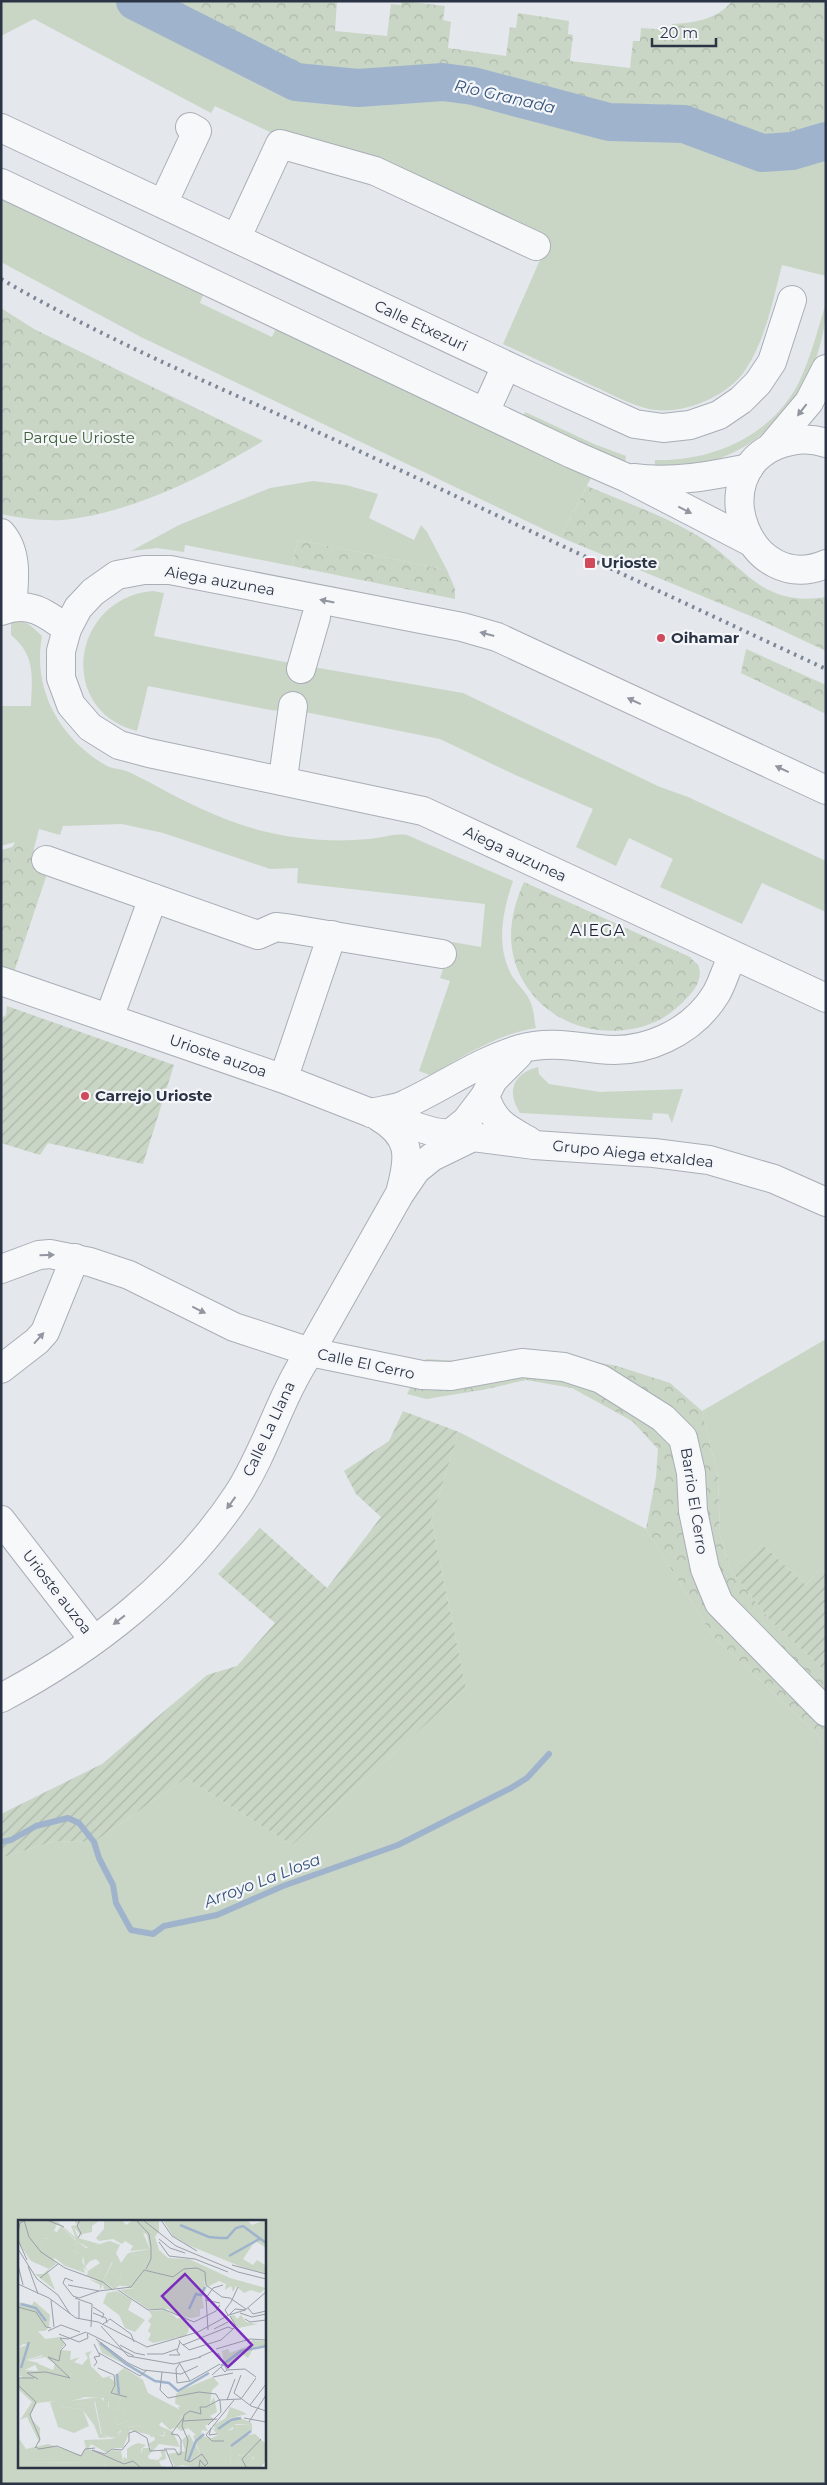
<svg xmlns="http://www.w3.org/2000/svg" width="827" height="2485" viewBox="0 0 827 2485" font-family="Montserrat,sans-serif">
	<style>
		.grass { fill: #c9d6c5; fill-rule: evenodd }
		.forest { fill: url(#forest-crowns) }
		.garden { fill: url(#garden-furrows) }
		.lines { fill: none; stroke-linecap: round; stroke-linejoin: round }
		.stream { stroke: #9fb4cc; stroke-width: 6 }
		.river { stroke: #9fb4cc; stroke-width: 38 }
		.minor-casing { stroke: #a9aeb7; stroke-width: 30 }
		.minor { stroke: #f7f8fa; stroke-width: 28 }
		.rail { stroke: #7d8696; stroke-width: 4; stroke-dasharray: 2.5 5; stroke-linecap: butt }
		.oneway { fill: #9196a0 }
		.poi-dot { fill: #d1495b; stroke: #f4f6f9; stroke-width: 2 }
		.labels { text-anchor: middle; stroke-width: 4.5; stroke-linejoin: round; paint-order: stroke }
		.street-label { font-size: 15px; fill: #2b3445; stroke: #f4f6f9 }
		.park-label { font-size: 15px; fill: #3f6138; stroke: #f4f6f9 }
		.poi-label { font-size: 15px; font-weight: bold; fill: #2b3445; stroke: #f4f6f9; text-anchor: start }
		.water-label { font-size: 16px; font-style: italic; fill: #34527a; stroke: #f4f6f9 }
		.neighbourhood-label { font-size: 16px; letter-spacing: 1px; fill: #1d2536; stroke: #f4f6f9 }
		.inset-river { fill: none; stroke: #9fb4cc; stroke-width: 2.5 }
		.inset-road { fill: none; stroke: #9a9fa9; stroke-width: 1 }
		.view { fill: #7b2cbf; fill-opacity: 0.15; stroke: #7b2cbf; stroke-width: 2.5 }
		.inset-edge { fill: none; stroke: #2b3445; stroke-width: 2.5 }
	</style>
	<defs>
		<pattern id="forest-crowns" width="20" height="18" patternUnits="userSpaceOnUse" patternTransform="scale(1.25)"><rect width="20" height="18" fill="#c9d6c5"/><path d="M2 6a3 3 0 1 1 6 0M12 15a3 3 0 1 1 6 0" fill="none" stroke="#adb8ab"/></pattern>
		<pattern id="garden-furrows" width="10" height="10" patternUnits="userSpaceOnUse" patternTransform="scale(1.25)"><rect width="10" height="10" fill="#c9d6c5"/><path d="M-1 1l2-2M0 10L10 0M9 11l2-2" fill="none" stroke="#adb8ab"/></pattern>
	</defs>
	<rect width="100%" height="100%" fill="#e4e7ec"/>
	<!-- grass -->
	<g class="grass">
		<path d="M1 1H119L294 90 358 96 441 90 472 94 611 129 685 131 762 159 793 158 826 148V276L782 265C773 300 766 338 746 369 728 397 682 416 649 409 629 404 611 394 593 386 563 372 533 358 503 344L547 244 274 134 215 106 211 113 34 19 1 36Z"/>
		<path d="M1 197 204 292 200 303 272 337 277 326 592 476 560 537 141 337 1 262Z"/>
		<path d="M826 302C826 373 778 443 708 462 690 467 673 466 655 467V460C712 462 772 436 799 382 811 357 818 329 826 302Z"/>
		<path d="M525 412 594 444 626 456 625 462 608 457 523 417Z"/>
		<path d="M313 481 346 485 378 494 369 518 414 540 421 525 427 532 447 570 298 540 292 566 185 545 184 552 157 548 131 551 179 525 270 488Z"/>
		<path d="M153 591 164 593 154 636 290 663 463 693 660 787 688 797 826 861V912L762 883 742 924 660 887 673 859 629 838 616 866 576 847 593 809 513 774 440 739 310 713 270 710 148 686 137 731C56 711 71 598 153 591Z"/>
		<path d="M11 620C25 619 33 627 42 636 32 690 60 739 107 766 113 769 122 769 129 772 136 775 142 779 149 782 198 809 245 832 301 838 324 841 347 841 369 839 382 838 394 833 407 835L513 881C503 910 496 943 510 972 515 983 526 991 530 1001 534 1009 534 1020 536 1028 497 1034 464 1056 430 1075L419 1071 450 981 440 978 452 942 481 947 485 904 297 883 298 868 270 869 163 833 122 824 63 826 60 835 39 829 31 860 3 866 15 842 1 846V706H31C32 676 36 656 11 635Z"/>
		<path d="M538 1067 539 1074 549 1084 600 1092 683 1089 672 1123 668 1114 653 1113 652 1120 520 1113C506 1092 513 1073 538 1067Z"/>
		<path d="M826 1339V1562L806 1585 763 1545 731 1570 720 1535 718 1477 702 1411Z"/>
		<path d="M459 1432 646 1529 713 1636 817 1734 826 1749V2484H1V1858L54 1841 94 1842 186 1778 292 1845 466 1688 431 1520ZM19 2221H264V2466H19Z"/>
	</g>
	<!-- forest -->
	<g class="forest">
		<path d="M136 1H337L335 31 387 36 391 4 401 5V1L445 6 443 20 451 22 448 48 506 56 510 27 516 28 518 13 569 21 568 34 573 35 570 61 630 68 633 41H640L641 28 671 30 672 24C693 23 717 20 732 1H826V141L792 151 762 153 684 124 609 122 473 86 443 82 358 88 296 82Z"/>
		<path d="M1 308 34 329 263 441C206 476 129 514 62 520 42 521 20 518 1 514Z"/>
		<path d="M587 486C622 501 660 514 693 533 743 561 757 608 826 597V651L760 620 560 537Z"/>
		<path d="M298 540 447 570 455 589V599L292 566Z"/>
		<path d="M746 649 826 685V714L741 673Z"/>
		<path d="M16 846 29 847 51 862 10 984 1 980V850Z"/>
		<path d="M524 882 690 957C692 960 697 963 698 965 704 978 694 991 686 999 677 1008 667 1017 655 1022 606 1043 546 1026 521 977 505 945 510 913 524 882Z"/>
		<path d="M549 1353 617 1366 670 1383 702 1411 718 1477 720 1535 731 1570 769 1619 826 1672V1749L817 1734 713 1636 646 1529 656 1477 658 1449 632 1421 572 1388 526 1380 482 1390 426 1399 407 1394 426 1359 477 1362Z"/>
	</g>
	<!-- garden -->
	<g class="garden">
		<path d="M7 1006 174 1065 143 1164 48 1143 40 1155 1 1143V1018L6 1015Z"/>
		<path d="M403 1411 459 1432 431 1520 466 1688 292 1845 186 1778 94 1842 54 1841 1 1858V1814L102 1764 207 1675 237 1666 275 1623 218 1574 260 1528 327 1588 381 1517 356 1494 344 1471 389 1441Z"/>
		<path d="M763 1545 806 1585 826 1562V1672L769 1619 731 1570Z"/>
	</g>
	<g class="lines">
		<!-- stream -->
		<path class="stream" d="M1 1842 11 1840 36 1826 68 1818 79 1823 94 1842 99 1858 113 1885 116 1903 131 1930 153 1934 164 1926 217 1915 283 1886 398 1845 511 1788 527 1778 549 1754"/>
		<!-- river -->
		<path class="river" d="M135 1 296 82 358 88 443 82 473 86 609 122 684 124 762 153 792 151 826 141"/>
		<defs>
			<g id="minor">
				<path d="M1 128 529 376 635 424 663 428 690 425 719 415 741 400 758 383 772 362 792 300"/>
				<path d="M1 183 572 454 627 478 749 541"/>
				<path d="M169 191 197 131 190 127"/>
				<path d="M242 226 280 144 375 171 536 246"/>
				<path d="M485 412 506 366"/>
				<path d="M826 443C809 437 794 439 777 445 703 475 749 597 826 564"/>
				<path d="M771 447 809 402 826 369"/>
				<path d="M633 478C673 483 711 476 749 468"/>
				<path d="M1 533C19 553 14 583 12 607"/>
				<path d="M1 611C28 600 46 613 67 629"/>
				<path d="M301 669 316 617"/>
				<path d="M284 771 293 706"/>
				<path d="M826 790 497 637 462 627 170 570H144L117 575 93 592 78 608 67 629 61 651V678L71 705 90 727 119 745 149 753 423 811 826 998"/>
				<path d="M46 860 258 935 276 927 292 929 442 954"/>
				<path d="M1 981 284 1079 371 1113 434 1132 534 1145 654 1153 709 1160 774 1179 826 1202"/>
				<path d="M109 1018 153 898"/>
				<path d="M288 1065 332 935"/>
				<path d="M485 1096C494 1123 506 1128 529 1141"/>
				<path d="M371 1113C382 1110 395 1109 404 1105 443 1087 479 1061 520 1049 546 1041 573 1046 599 1049 644 1055 692 1033 716 994 723 982 726 968 733 956"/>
				<path d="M379 1117C411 1136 410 1156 401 1189"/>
				<path d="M441 1141 466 1121 485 1096 493 1080 518 1055"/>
				<path d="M1 1269 39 1255 50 1254 90 1262 129 1275 234 1327 310 1352 422 1375 451 1376 522 1363 564 1367 601 1379 663 1418 683 1438 691 1473 693 1511 705 1569 719 1603 826 1712"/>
				<path d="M1 1369 37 1341 45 1332 75 1258"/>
				<path d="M1 1520 94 1640"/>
				<path d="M1 1698C92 1650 181 1581 238 1494 267 1449 280 1396 310 1352L399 1195 416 1170 432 1157 473 1137"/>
			</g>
		</defs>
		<!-- minor casing -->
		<use href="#minor" class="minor-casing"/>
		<!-- minor -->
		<use href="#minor" class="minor"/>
		<!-- rail -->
		<path class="rail" d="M1 279C111 343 228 391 344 444 505 519 665 594 826 669"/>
	</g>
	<!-- one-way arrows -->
	<defs><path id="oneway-solid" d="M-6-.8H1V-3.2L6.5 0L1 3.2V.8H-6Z" transform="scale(1.25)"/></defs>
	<g class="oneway">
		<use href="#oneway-solid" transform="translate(802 410) rotate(128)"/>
		<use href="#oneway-solid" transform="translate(685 510) rotate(27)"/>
		<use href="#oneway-solid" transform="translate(327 601) rotate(-169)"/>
		<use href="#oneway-solid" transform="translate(487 634) rotate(-165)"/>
		<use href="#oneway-solid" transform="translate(634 701) rotate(-155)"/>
		<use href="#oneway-solid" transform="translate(782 769) rotate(-155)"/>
		<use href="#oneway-solid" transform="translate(47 1255) rotate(-1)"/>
		<use href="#oneway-solid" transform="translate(199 1310) rotate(26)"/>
		<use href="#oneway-solid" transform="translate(39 1338) rotate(-48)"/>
		<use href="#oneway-solid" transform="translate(231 1503) rotate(126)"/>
		<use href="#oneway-solid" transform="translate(119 1620) rotate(142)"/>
	</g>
	<!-- markers -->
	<g class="poi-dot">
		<rect x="584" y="557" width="12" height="12" rx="2.5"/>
		<circle cx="661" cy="638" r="5"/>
		<circle cx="85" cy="1096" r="5"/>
	</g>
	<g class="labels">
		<!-- street labels -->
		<g class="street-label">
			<text transform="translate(421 326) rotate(25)" y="5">Calle Etxezuri</text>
			<text transform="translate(220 581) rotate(10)" y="5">Aiega auzunea</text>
			<text transform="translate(515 854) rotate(25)" y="5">Aiega auzunea</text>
			<text transform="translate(218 1056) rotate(19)" y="5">Urioste auzoa</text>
			<text transform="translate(633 1154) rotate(6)" y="5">Grupo Aiega etxaldea</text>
			<text transform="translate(366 1364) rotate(12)" y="5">Calle El Cerro</text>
			<text transform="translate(269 1429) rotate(-65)" y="5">Calle La Llana</text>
			<text transform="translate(694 1501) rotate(81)" y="5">Barrio El Cerro</text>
			<text transform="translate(57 1592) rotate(52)" y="5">Urioste auzoa</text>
		</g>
		<!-- park labels -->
		<g class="park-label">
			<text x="79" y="443">Parque Urioste</text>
		</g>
		<!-- poi labels -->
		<g class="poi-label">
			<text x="601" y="568">Urioste</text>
			<text x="671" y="643">Oihamar</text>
			<text x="95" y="1101">Carrejo Urioste</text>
		</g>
		<!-- water labels -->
		<g class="water-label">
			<text transform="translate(505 96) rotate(13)" y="6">Río Granada</text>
			<text transform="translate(262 1880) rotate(-21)" y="6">Arroyo La Llosa</text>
		</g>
		<!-- neighbourhood labels -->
		<g class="neighbourhood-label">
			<text x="598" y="936">AIEGA</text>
		</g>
	</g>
	<!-- overview -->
	<g transform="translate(18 2220)">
		<rect width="248" height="248" fill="#e4e7ec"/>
		<path d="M0 0H30L39 4 36 11 39 12 43 6 58 21 55 30 63 37 67 53 47 46 37 38 35 39 38 44 31 49 13 41 0 22ZM30 18 34 21V35L25 31 23 26 25 19ZM56 0H82L74 6V12L64 14ZM92 0H104L108 5 115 0H141V11L137 17 125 13 132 29 112 31 115 26 107 21 104 24 95 19 81 21 78 18 86 9V1ZM92 21 102 25 98 33 103 43 110 33 121 36 132 33V37L118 60 111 66H103L99 62 104 55 94 42 85 61 94 69H86L85 64 82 70V65L71 59 82 62 69 56 70 51 82 43 78 39 72 41 67 47 65 36 56 26 60 22 68 28ZM180 49 184 51 182 62 186 60 187 66 181 79 176 80 175 89 182 96 174 98 159 96 150 89H130L102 70 117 68 126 72 129 51 155 58 166 50ZM99 71 114 80 110 90 127 100 117 112 107 108 101 95 85 83 89 73ZM16 81 32 95 31 107 27 111H20L27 119 42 117 47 124 42 130 53 131 52 140 62 137 56 142 64 145 70 138 67 133 74 131 71 135 73 146 85 158 92 156H95L91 157 97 162 93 175 103 178 99 189 91 188V174L85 185 87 195 83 199 82 193 86 178 67 177 43 184 70 183 74 186 76 181 83 214 90 217 105 211 99 217 81 218 76 205 65 190 42 186 37 181 19 183 13 193V199L22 208V224L9 197 2 200 14 182 0 169V158L4 159 3 152 6 151H20L16 142 35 150 37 144 27 137 7 141 25 136 21 127 5 124 0 128V82L14 85ZM147 90 158 97 157 118 135 123 130 120 133 114 130 111 133 104 130 101 134 96 131 91ZM216 95 219 99 223 95 228 102 240 104 220 108 212 96ZM79 120 92 132 127 154 84 133ZM234 120 247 121V125L223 130 206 145 204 131 210 129 212 133 232 125ZM196 177 199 192 192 196 197 200 187 206 190 211 184 210 183 216 194 218 200 215 194 208 197 209 196 205 208 198 212 187 223 191 229 194 212 198 201 210 210 211 215 209V205H232L230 215 237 214 247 223V242L243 247H218L221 240 236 239 233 234 222 236 217 229 213 230 212 247H177L182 233 175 216 178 215 170 208 163 211 158 207 165 195 160 187 192 184ZM104 193 145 210 147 215 133 217 125 207 106 206 110 201 99 205 97 200ZM120 223 128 225 123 229 125 243H131V247H102L117 236 114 234 113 226ZM86 242 87 247H1L0 243Z" fill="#c9d6c5" fill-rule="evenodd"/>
		<path d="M30 0 40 2 58 18 53 6 58 5 64 14V17L56 7 60 18 81 24 71 28 60 22 56 25 65 36 64 42 70 51 62 44 60 34 54 29 58 20 43 6ZM117 0 137 17 141 30 150 38 171 39 212 58 248 68 242 73 233 70 226 73 218 66 215 72 213 66 207 70 208 64 201 61 189 67 187 61 182 62 183 51 180 49 166 50 155 58 129 51 130 75 117 68H108L118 60 132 37V34L121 36 110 33 132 29 129 15ZM145 0H229L234 5 247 0V27L237 21 225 39 235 45 239 40 247 45V53L224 47 170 25 155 16ZM32 18 34 21V35L24 31 23 26 25 19ZM95 42 104 55 99 62 104 64 96 69 85 61ZM15 123 27 129 28 134 8 140 21 143 7 150 21 151H7L4 153 14 157 2 156 0 128ZM236 127 230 138 223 133 209 149 208 141 223 131ZM106 148 125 160 130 173 166 192 158 207 152 210 144 202 141 204 142 206 155 212 162 227 141 224 130 236 131 239 140 240 144 236 142 230H147L148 239 141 241 143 246 148 247H131V243H123L122 239 125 228H133L130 224 137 220 136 216H147V212L108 198 106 193 97 200 99 205 110 201 107 206 125 207 132 215 112 210 105 228H94L89 233 73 224 70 229 87 235 94 230 103 231 105 241 106 237 109 239V229L113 226 120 244 118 242 102 247H87L86 242 0 243V217L8 229 30 224 63 235 68 228 66 220 93 219 102 215 103 210 95 217 84 215 77 181 74 186 68 183 46 185 43 182 83 177 86 183 90 169 92 174 90 187 99 189 103 178 93 175 97 155ZM195 157 201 164 194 170 192 184 178 190 166 189 157 183 158 174 166 169ZM38 181 42 186 65 190 71 206 56 213 40 207 32 182ZM217 196 232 202 234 204V211L230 213 232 205 218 204 210 211H201L202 206ZM171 214 182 233 177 247 164 245 157 247 150 234 167 231 164 220ZM213 229H220L221 236 234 234 235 242 221 240 218 247H212Z" fill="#c9d6c5"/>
		<path d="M31 49 30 52 37 70 17 54H25ZM187 66 189 67 184 77 186 88 182 89V96L175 89 176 80 181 79ZM151 108a10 10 0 1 1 20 0a10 10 0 1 1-20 0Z" fill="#c9d6c5"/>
		<path class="inset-river" d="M162 5 191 17 202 18H209L218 8 225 6 248 23M211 36 243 18M3 84 18 88 28 101M171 89 178 74 183 75 187 67M82 123 108 144 137 161 151 163 160 171 191 153M203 146 223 131 248 126M3 148 11 122M99 154 101 174M200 209 213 200 223 198M213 226 233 211M170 241 178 221 186 214"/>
		<path class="inset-road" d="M6 0 11 17 23 32 47 48 85 62 95 70M29 0 46 7M118 0 131 14 133 27V39L128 49M125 0 158 26 220 52 248 59M143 0 154 16 179 31M0 14 2 3 6 1M60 18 63 13 59 6 62 0M141 19 152 28 167 33M0 20 9 40M141 22 151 36 177 39 210 52M0 29 19 59 40 75 52 94M0 45 5 65M214 45 248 54M10 46 20 74M22 58 40 44M55 61 47 58 45 63 55 76 61 78 81 71 113 67 126 50 155 57 166 49 179 48 187 52 188 65 204 77M0 64 31 78 58 98 80 102 129 127 180 112 211 95 227 90M50 65 81 71M100 70 130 90 145 89 176 102 198 91 202 85M204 77 212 78 228 89M57 78 74 84 73 107M33 80 36 107M187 80 202 83M213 82 220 67M0 87 18 92 28 107 33 108M75 87 86 94 84 98M230 88 235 94 248 91M226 91 248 72M75 93 88 98 89 103M222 93 234 97 248 94M210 95 207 90 213 82M211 95 217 89 227 90M212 96 218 106 215 109M61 99V81M227 99 232 102 248 100M85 104 92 99 113 114 116 122M83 106 110 136 156 144 183 137M196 109 210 102M190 110 188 78 195 68 205 65M30 111 43 105 62 112M70 113 116 136M41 114 61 122 70 118 69 112M78 119 110 143 125 150 163 154 180 146M161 120 162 122 165 125 168 127 171 130 174 129 203 120 215 109 210 107 165 125M76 124 82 136 76 137 79 142 76 146M102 125 117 133 127 135M198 129 232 119 248 120M81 133 122 156 129 150M200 133 209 150 227 149 238 157M129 134H145L159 129M151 135H162L159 131 162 122M181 137 195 131M162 143 158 149 159 163 172 161 202 144M162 144 172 161M80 148 96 155M144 152 142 170 150 178 181 172 198 174 202 181 203 192 190 205M96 155 97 165 93 173 109 177M194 155 203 147 207 152 209 150M223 155 216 173 233 186 248 191M195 157 215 153M0 158H16M20 159 9 153 28 152 52 158 30 137 41 141 43 130 48 125 42 118 50 119 68 112M0 165 18 182 12 195 22 219 17 228M209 180 217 159M232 185 248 164M226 198 248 202M165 201 199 199M231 202 248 175M193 208 191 215 199 214M206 221H194L188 215 216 180M18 227 21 229 39 226 63 236 67 229 77 228M146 229H157L160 235 163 234V220L160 215 153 214 166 197M122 247 115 241 106 244 74 230 87 234 94 229 104 230 111 221V213L117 211 129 218 132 231 148 230 155 247M181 247 182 240 187 246 190 243 184 234 172 242 167 240 170 220 164 206 166 195 172 191 183 194 182 187H188L201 180 223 179 238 158M228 247 224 239 243 219"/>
		<path class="view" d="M167 54 234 125 210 147 144 76Z"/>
		<rect width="248" height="248" class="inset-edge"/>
	</g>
	<!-- border -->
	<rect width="827" height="2485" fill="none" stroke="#2b3445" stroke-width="5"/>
	<!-- scale -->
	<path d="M652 38v8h64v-8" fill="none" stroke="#2b3445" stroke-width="2.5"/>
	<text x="660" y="38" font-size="15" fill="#2b3445" stroke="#f4f6f9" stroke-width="4" paint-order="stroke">20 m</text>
</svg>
